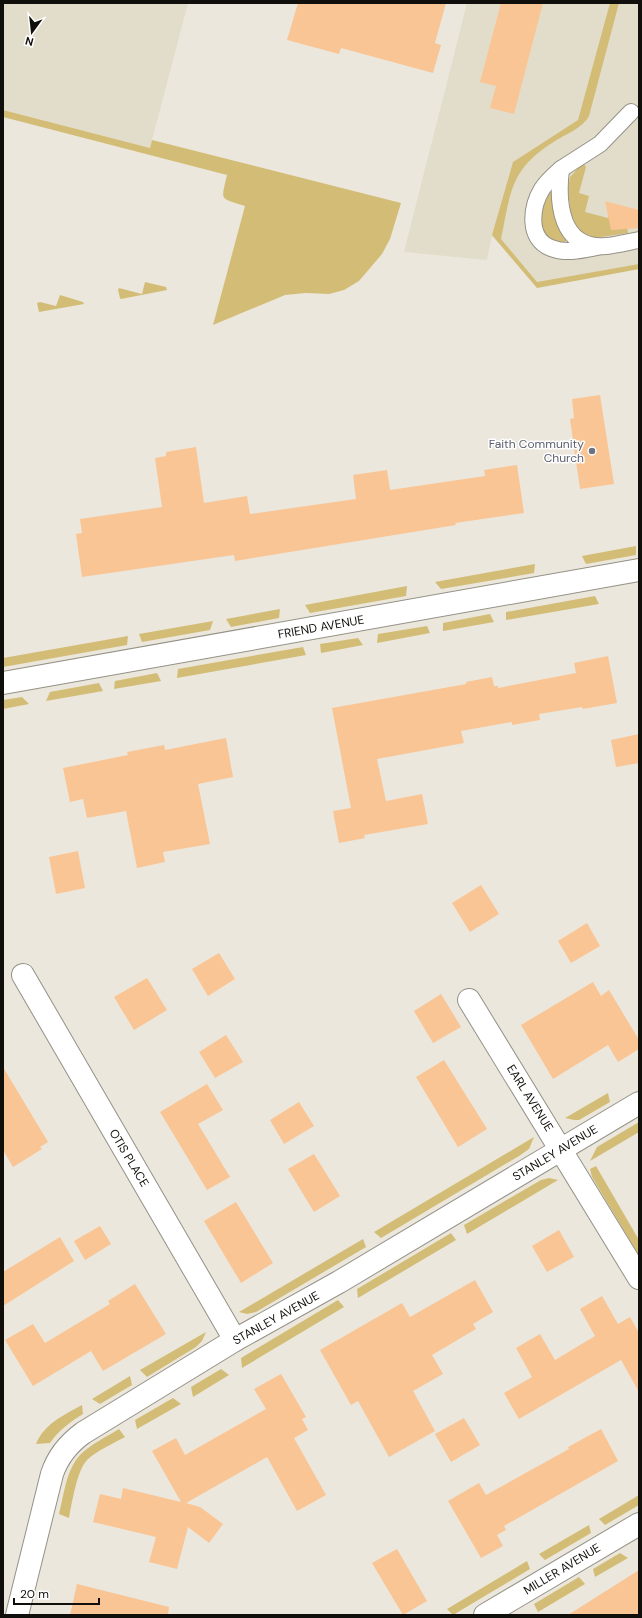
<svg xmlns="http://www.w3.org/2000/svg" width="642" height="1618" viewBox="0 0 642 1618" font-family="'DM Sans',sans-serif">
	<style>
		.built { fill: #e2ddca }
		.green { fill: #d3bd76 }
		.building { fill: #fac594 }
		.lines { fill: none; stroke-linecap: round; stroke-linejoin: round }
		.lane-casing { stroke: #949187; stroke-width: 18 }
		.street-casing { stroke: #949187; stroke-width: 24 }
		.lane { stroke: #fff; stroke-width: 16 }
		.street { stroke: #fff; stroke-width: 22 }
		.worship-dot { fill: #6b7280; stroke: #fff; stroke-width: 1.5 }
		.labels { text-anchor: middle; stroke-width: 3; stroke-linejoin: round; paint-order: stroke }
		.worship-label { font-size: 12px; fill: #5b616d; stroke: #fff; text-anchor: end }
		.street-label { font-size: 12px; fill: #100f0b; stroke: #fff }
	</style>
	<rect width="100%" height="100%" fill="#ebe7dc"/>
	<!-- built -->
	<g class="built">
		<path d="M3 3H188L150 148 3 110Z"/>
		<path d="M467 3H639V269L537 288 492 236 487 260 404 252Z"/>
	</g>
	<!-- green -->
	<g class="green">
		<path d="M610 3H619L589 116C583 128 566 134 555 141 510 169 511 191 501 239L537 282 639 264V269L537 288 492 235 513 162 578 120Z"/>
		<path d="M3 110 150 148 152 140 401 203 390 239 382 254 359 281 344 290 329 294 306 293 285 295 213 325 245 206C219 197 221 202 227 175L3 117Z"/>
		<path d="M582 164 585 165 586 167 579 193 589 196 585 212 608 218 609 213 626 218 628 233 594 238 585 235 576 228 571 219 568 188 570 177Z"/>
		<path d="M550 191 552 195 557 224 566 241 564 244C559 242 553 241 549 239 534 228 543 204 550 191Z"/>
		<path d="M145 282 166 287 167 290 121 299 120 298 118 290 119 288 142 294Z"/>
		<path d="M60 295 83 302 84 304 39 312 37 303 40 302 56 306Z"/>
		<path d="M636 546V555L586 564 582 556Z"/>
		<path d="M535 564 534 573 441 589 435 582Z"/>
		<path d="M407 586 406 596 310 613 305 605Z"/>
		<path d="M595 596 599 604 506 620V612Z"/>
		<path d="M280 609 279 618 231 627 226 619Z"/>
		<path d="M490 614 494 622 443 631V623Z"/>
		<path d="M213 621 210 630 142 642 139 634Z"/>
		<path d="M427 626 430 633 377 643 378 634Z"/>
		<path d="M128 636 127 645 3 667V658Z"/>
		<path d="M358 638 363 645 321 653 320 644Z"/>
		<path d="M303 647 306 655 177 678 178 669Z"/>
		<path d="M157 673 161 681 114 689 115 681Z"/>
		<path d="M99 683 103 691 46 701 50 692Z"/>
		<path d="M22 697 29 704 3 709V700Z"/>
		<path d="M608 1093 610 1102 579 1120H574L565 1118Z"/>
		<path d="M639 1122V1132L590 1161 597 1147Z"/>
		<path d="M534 1137 529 1149 519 1156 381 1238 374 1232Z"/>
		<path d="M596 1166 639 1240V1256L592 1177 590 1169Z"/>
		<path d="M549 1178 558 1180 467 1234 464 1225 541 1180Z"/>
		<path d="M451 1233 456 1240 358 1298 357 1289Z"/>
		<path d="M363 1239 366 1247 256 1312 247 1314 239 1312Z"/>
		<path d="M338 1300 344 1307 242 1368 241 1358Z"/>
		<path d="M206 1332 202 1341 196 1347 147 1377 140 1370Z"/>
		<path d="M221 1369 229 1375 193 1397 191 1387Z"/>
		<path d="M130 1376 132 1385 100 1404 92 1399Z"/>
		<path d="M173 1398 181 1404 137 1429 135 1420Z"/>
		<path d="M82 1405 83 1414C70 1422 59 1430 50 1443L36 1444C44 1424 64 1415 82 1405Z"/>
		<path d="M119 1429 125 1437C114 1443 97 1451 88 1459 77 1469 72 1503 69 1518L59 1514C64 1495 66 1470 80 1455 91 1444 106 1437 119 1429Z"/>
		<path d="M639 1495V1505L605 1525 599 1519Z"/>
		<path d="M589 1525 591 1533 545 1560 539 1554Z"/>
		<path d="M620 1553 628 1558 595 1577 593 1569Z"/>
		<path d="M527 1561 530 1569 453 1615 447 1609Z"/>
		<path d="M579 1577 585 1584 538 1612 534 1604Z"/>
	</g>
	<!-- building -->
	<g class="building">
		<path d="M298 3H446L435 43 441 45 433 73 341 48 339 54 287 40Z"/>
		<path d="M501 3H543L514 114 490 108 496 86 480 82Z"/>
		<path d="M605 201 639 210V228L611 230Z"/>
		<path d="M600 395 614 484 580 489 570 419 574 418 572 399Z"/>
		<path d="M196 447 204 503 247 496 250 514 356 499 353 475 387 470 390 490 485 476 484 470 517 465 524 513 455 523 456 525 259 557 235 561 234 555 82 577 76 534 82 533 80 519 162 507 155 458 166 456V452Z"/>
		<path d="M608 656 617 703 583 709 582 707 539 714 540 720 512 725V722L461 731 464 743 377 759 386 801 422 794 428 824 364 835 365 838 339 843 333 811 351 808 332 708 466 684V682L492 677 494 686H498V688L576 673 574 663Z"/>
		<path d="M639 734V763L616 767 611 740Z"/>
		<path d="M226 738 233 777 198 784 210 844 163 852 165 862 137 868 126 811 87 818 83 799 70 802 63 768 128 755 127 752 164 745 165 750Z"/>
		<path d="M78 851 85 888 56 894 49 857Z"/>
		<path d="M481 885 499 914 470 932 452 903Z"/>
		<path d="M587 923 600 946 571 963 558 941Z"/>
		<path d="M219 953 235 979 208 996 192 969Z"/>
		<path d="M147 978 167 1010 134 1030 114 997Z"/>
		<path d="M593 982 601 996 609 990 639 1040V1049L618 1062 608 1045 553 1079 521 1025Z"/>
		<path d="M441 994 461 1027 433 1043 414 1011Z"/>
		<path d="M226 1035 243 1062 215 1078 199 1052Z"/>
		<path d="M444 1060 487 1129 458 1147 416 1077Z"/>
		<path d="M3 1067 48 1142 40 1147 42 1149 13 1167 3 1150Z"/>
		<path d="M207 1084 223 1110 198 1124 230 1177 207 1190 160 1112Z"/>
		<path d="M299 1102 314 1126 284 1144 270 1120Z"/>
		<path d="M314 1154 340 1196 314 1212 288 1169Z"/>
		<path d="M236 1202 273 1263 241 1283 204 1221Z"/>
		<path d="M100 1226 111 1244 85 1260 74 1241Z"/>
		<path d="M559 1230 574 1257 547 1272 532 1246Z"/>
		<path d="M60 1237 74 1261 3 1306V1272Z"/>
		<path d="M475 1280 493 1312 473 1324 476 1329 432 1355 443 1374 413 1391 435 1431 389 1457 358 1401 351 1405 320 1350 402 1303 410 1317Z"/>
		<path d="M135 1284 166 1334 103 1371 91 1351 33 1386 5 1340 33 1324 45 1343 110 1304 108 1301Z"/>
		<path d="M602 1296 618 1324 630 1317 639 1333V1392L621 1360 519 1419 504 1393 532 1377 516 1348 540 1334 555 1360 595 1336 580 1309Z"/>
		<path d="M281 1374 306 1417 302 1419 308 1430 294 1438 326 1495 297 1511 267 1457 186 1503 200 1507 223 1524 209 1543 188 1527 177 1569 149 1562 156 1537 93 1522 100 1494 121 1499 123 1488 181 1502 152 1451 176 1438 185 1455 266 1409 254 1389Z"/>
		<path d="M464 1418 480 1445 451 1462 435 1434Z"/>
		<path d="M601 1429 618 1461 504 1526 506 1530 497 1535 503 1546 481 1558 448 1501 479 1483 486 1495 569 1449 568 1447Z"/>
		<path d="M397 1549 427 1601 403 1615 372 1563Z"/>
		<path d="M639 1570V1615H568Z"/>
		<path d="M77 1584 169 1607 168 1615H70Z"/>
	</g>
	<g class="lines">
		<defs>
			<g id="lane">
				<path d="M631 112 600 144 561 169C557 202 560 250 606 246 617 245 628 242 639 240"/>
				<path d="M561 169C554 175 547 181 542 189 531 207 527 239 551 248 566 254 582 250 597 247"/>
			</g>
			<g id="street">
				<path d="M3 683 639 570"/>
				<path d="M23 975 235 1340"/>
				<path d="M469 1000 639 1278"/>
				<path d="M17 1615 52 1474C58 1456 68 1444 83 1433L235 1340 339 1282 639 1103"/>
				<path d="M485 1615 639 1524"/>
			</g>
		</defs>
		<!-- lane casing -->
		<use href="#lane" class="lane-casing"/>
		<!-- street casing -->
		<use href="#street" class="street-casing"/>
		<!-- lane -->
		<use href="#lane" class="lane"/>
		<!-- street -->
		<use href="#street" class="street"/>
	</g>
	<!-- markers -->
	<circle class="worship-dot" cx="592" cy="451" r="4"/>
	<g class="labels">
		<!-- worship labels -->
		<g class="worship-label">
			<text x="584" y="448">Faith Community<tspan x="584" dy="14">Church</tspan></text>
		</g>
		<!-- street labels -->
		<g class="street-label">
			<text transform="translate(321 627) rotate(-10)" y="4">FRIEND AVENUE</text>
			<text transform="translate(530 1098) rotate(58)" y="4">EARL AVENUE</text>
			<text transform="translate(555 1153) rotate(-31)" y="4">STANLEY AVENUE</text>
			<text transform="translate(129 1158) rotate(59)" y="4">OTIS PLACE</text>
			<text transform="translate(276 1318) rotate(-29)" y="4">STANLEY AVENUE</text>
			<text transform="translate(562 1569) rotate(-31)" y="4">MILLER AVENUE</text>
		</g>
	</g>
	<!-- border -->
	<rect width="642" height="1618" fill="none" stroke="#100f0b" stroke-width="8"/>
	<!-- north arrow -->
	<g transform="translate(32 32) rotate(195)" stroke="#ffffff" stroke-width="3" paint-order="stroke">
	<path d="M0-3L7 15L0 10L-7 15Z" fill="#100f0b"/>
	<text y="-6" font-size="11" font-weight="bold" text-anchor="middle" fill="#100f0b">N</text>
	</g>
	<!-- scale -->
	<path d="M14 1598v6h85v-6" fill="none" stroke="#100f0b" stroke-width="2"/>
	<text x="20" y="1598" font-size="12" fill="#100f0b" stroke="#ffffff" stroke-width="3" paint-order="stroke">20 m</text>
</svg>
